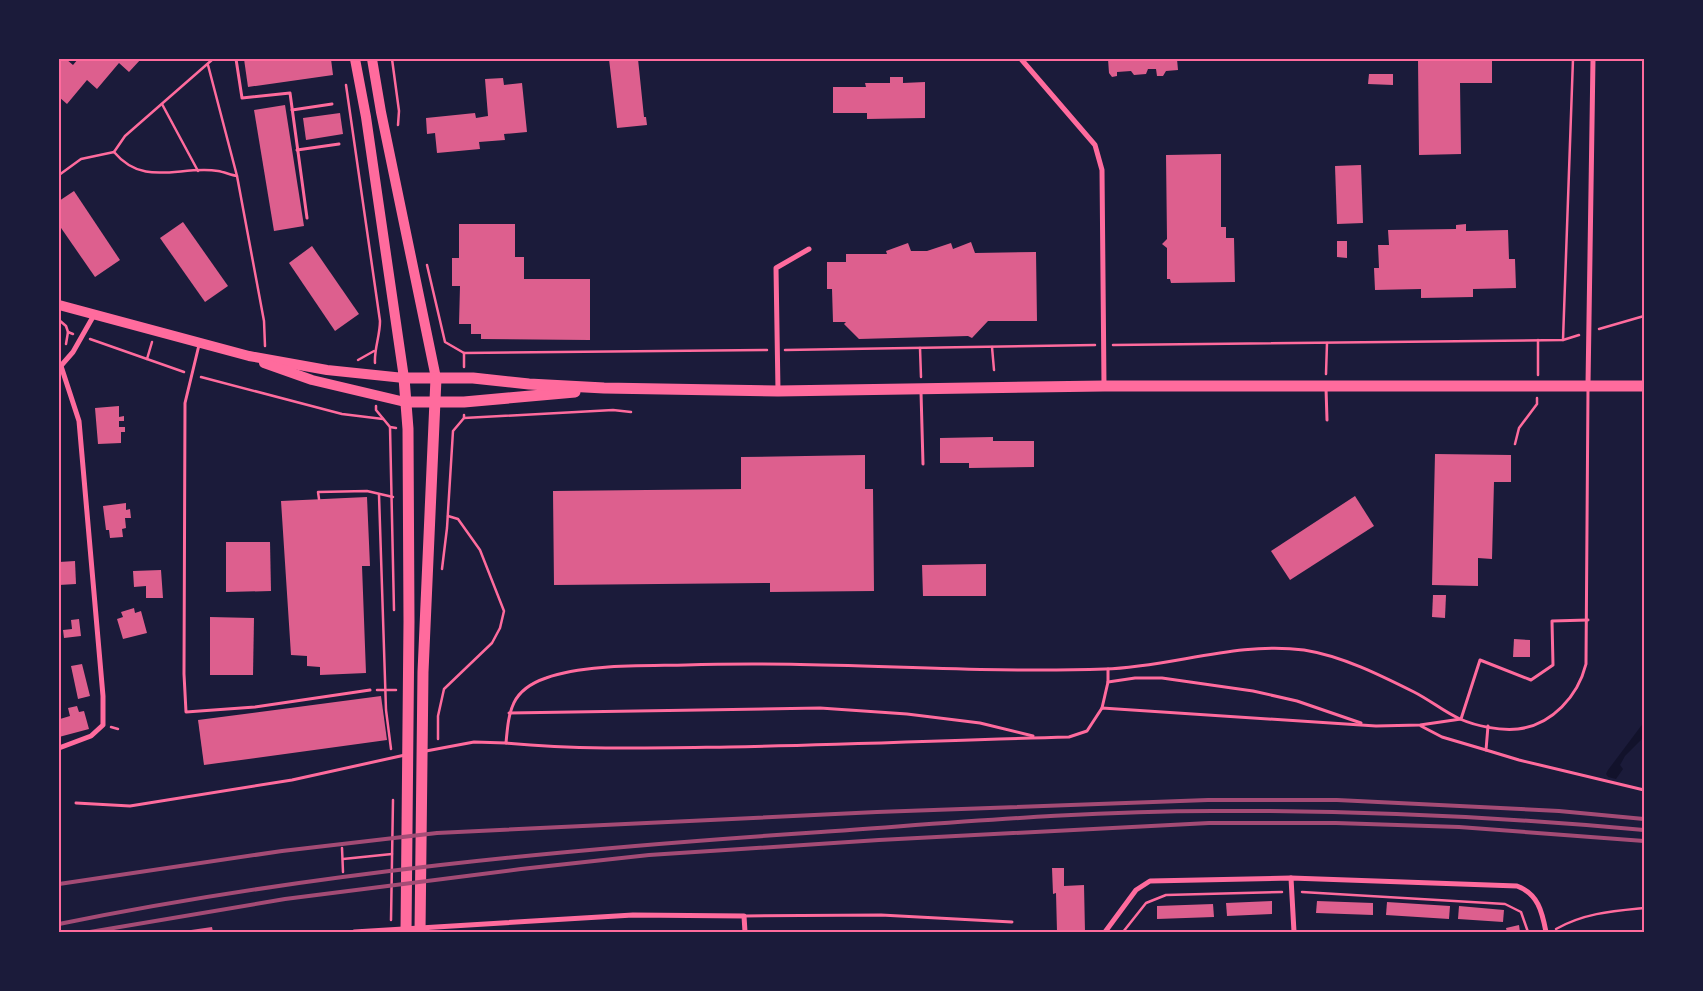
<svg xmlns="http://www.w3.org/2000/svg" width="1703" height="991" viewBox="0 0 1703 991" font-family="'DM Sans',sans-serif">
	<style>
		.water { fill: #12122b }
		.building { fill: #dd5f8e }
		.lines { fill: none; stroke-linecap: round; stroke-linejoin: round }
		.path { stroke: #ff6b9d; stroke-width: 2.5 }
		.service { stroke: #ff6b9d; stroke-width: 3 }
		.minor { stroke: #ff6b9d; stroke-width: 5 }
		.secondary { stroke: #ff6b9d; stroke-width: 10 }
		.primary { stroke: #ff6b9d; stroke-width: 11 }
		.rail { stroke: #a44b75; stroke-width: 4 }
		.neatline { fill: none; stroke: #ff6b9d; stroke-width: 2 }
	</style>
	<rect width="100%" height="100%" fill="#1b1b3a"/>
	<!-- water -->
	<path class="water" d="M1644 722V737L1625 756 1620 765 1623 769 1616 779 1608 777 1606 774 1608 770Z"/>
	<!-- building -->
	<g class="building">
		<path d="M59 59H66L73 65 78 59H141L129 72 119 63 97 89 87 80 67 104 59 97Z"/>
		<path d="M244 59H331L333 75 248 87Z"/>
		<path d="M609 59H638L644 117H646L647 125 617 128Z"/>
		<path d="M1108 59H1177L1178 70 1166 71 1163 76H1157L1156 69H1148L1146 74 1134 75 1131 71 1117 72V76L1112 77 1109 73Z"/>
		<path d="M1418 59H1492V83H1460L1461 154 1419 155Z"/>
		<path d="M1369 74H1393V85L1368 84Z"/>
		<path d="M890 77H903V83L925 82V118L867 119V113H833V87H866L865 83H890Z"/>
		<path d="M503 78 504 85 522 83 527 132 504 134 505 140 479 142 480 149 437 153 435 133 427 134 426 118 475 113 476 118 488 116 485 79Z"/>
		<path d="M285 105 304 226 274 231 254 110Z"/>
		<path d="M340 113 343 134 306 140 303 118Z"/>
		<path d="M1221 154V227H1226V238H1234L1235 282 1171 283 1170 279H1167V248L1162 244 1167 239 1166 155Z"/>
		<path d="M1361 165 1363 223 1337 224 1335 166Z"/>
		<path d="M74 191 120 260 95 277 59 225V201Z"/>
		<path d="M183 222 228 286 205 302 160 238Z"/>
		<path d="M459 224H515V257H524V279H590V340L481 339V334H471V324H459L460 286H452V258H459Z"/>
		<path d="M1466 224V231L1508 230 1509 259H1515L1516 288 1473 289V297L1421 298V289L1375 290 1374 268H1379L1378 245H1389L1388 230 1456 229V225Z"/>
		<path d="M1337 241H1347V258L1337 257Z"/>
		<path d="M971 242 975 253 1036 252 1037 321H988L972 338 968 336 859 339 844 324 846 322H833L832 289H827V262H846V254H887L886 251 908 243 911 251H927L951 243 953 249Z"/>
		<path d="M312 246 359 314 335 331 289 263Z"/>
		<path d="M119 406V417L124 416V421H119V427H125V432H121V443L98 444 95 408Z"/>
		<path d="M993 437V441H1034V467L969 468V463H940V438Z"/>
		<path d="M1435 454 1511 455V482H1494L1492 559 1478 558V586L1432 585Z"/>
		<path d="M865 455V489H873L874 591 770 592V583L554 585 553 491 741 489V457Z"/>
		<path d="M1355 496 1374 526 1290 580 1271 551Z"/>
		<path d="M367 497 370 566H362L366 673 320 675V667L307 666V656L291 655 281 501Z"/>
		<path d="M126 503V510L130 509 131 518H125L126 528 122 529 123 537 110 538 109 530H106L103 506Z"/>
		<path d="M226 542H270L271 591 226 592Z"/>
		<path d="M75 561 76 584 59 585V562Z"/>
		<path d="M986 564V596H923L922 565Z"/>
		<path d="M161 570 163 598H146V586L134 587 133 571Z"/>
		<path d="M1433 595H1446L1445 618 1432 617Z"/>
		<path d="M134 608 135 613 141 611 147 633 123 639 117 619 123 617 121 612Z"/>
		<path d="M210 617 254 618 253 675H210Z"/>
		<path d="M79 619 81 636 64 638 63 630 72 629 71 620Z"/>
		<path d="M1514 639 1530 640V657H1513Z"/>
		<path d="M82 664 90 696 78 699 71 666Z"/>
		<path d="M381 696 387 740 204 765 198 720Z"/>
		<path d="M77 706 79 712 84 711 89 729 59 737V715L60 719 70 716 68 708Z"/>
		<path d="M1052 868H1064V886L1084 885 1085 932H1057L1056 893 1053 894Z"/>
		<path d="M1272 901V914L1227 916 1226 903Z"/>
		<path d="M1317 901 1373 903V915L1316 913Z"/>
		<path d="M1387 902 1450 906 1449 919 1386 915Z"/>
		<path d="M1213 904 1214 917 1157 919V906Z"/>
		<path d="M1459 906 1504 910 1503 922 1458 919Z"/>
		<path d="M1519 925 1520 932H1507L1506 928Z"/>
		<path d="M212 927 213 932H184V931Z"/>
	</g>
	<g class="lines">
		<!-- path -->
		<g class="path">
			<path d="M392 59 399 111 398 125"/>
			<path d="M208 65 237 176 264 321 265 346"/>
			<path d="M346 85 380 321C380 336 374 349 375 363"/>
			<path d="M162 104 198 171"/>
			<path d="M114 152 125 136 213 59"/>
			<path d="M114 152C144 188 180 165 218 171 224 172 231 175 237 176"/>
			<path d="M59 175 81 159 114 152"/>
			<path d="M427 265 445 342 464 353"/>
			<path d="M59 320 66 326 68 332 73 334"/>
			<path d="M1599 329 1644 316"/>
			<path d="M90 339 184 372"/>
			<path d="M1563 340 1573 59"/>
			<path d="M66 344 68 332"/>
			<path d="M1113 345 1563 340 1579 335"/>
			<path d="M992 347 994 370"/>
			<path d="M920 348 921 377"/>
			<path d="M785 350 1095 345"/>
			<path d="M464 353 767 350"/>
			<path d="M464 353V367"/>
			<path d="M147 359 152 342"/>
			<path d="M358 360 374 351"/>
			<path d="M1326 374 1327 343"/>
			<path d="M1538 375V340"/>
			<path d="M201 377 342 414 383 419"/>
			<path d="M376 406V410L390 427 396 428"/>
			<path d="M464 418 613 410 631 412"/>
			<path d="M390 427 394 610"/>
			<path d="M1515 444 1519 428 1537 404V398"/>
			<path d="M379 495 386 710 391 749"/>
			<path d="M319 499 318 492 367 491 393 497"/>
			<path d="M442 569 447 528 453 431 464 418V415"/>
			<path d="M377 690H396"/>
			<path d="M111 727 118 729"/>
			<path d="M438 739V716L444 689 492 643 500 628 504 611 480 550 458 519 448 516"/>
			<path d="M342 848 343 872"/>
			<path d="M343 859 392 854"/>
			<path d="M1302 892 1505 904 1521 912 1528 932"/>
			<path d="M391 920 393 800"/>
			<path d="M1556 929C1584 913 1613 911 1644 908"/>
			<path d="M1123 932 1146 903 1166 895 1282 892"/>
		</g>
		<!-- service -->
		<g class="service">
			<path d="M236 59 242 98 290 93 307 218"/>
			<path d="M823 59H830"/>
			<path d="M292 110 332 104"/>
			<path d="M297 150 339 144"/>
			<path d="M199 345 185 403 184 674 186 712 255 707 370 690"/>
			<path d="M1326 388 1327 420"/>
			<path d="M921 392 923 464"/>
			<path d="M1108 682 1135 678H1162L1253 691 1297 701 1361 723"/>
			<path d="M1102 708 1108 682V669"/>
			<path d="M509 713 820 708 907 714 980 723 1033 736"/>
			<path d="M1421 726 1442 737 1486 750"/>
			<path d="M1488 726 1486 750 1519 760 1644 790"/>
			<path d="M506 743C580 750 654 748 729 747 842 745 955 740 1069 737L1087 731 1102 708 1376 726 1420 725 1461 719 1480 660 1531 680 1553 665 1552 621 1588 620"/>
			<path d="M426 751 474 742 506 743C509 710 511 690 546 678 584 664 645 666 686 665 826 660 965 674 1105 669 1171 667 1237 641 1304 650 1342 656 1380 675 1414 692 1430 700 1444 712 1460 719 1476 726 1500 731 1518 729 1552 725 1578 696 1586 664L1588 388"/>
			<path d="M76 803 130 806 292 780 405 755"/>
			<path d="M744 916 881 915 1012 922"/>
		</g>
		<!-- minor -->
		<g class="minor">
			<path d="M1021 59 1095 145 1102 170 1104 385"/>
			<path d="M59 368 73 352 94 315"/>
			<path d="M1588 385 1593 59"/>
			<path d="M778 391 776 268 809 249"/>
			<path d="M59 748 91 736 103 725V696L79 421 61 366"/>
			<path d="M1291 878 1294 932"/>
			<path d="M354 932 633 915 744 916 745 932"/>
			<path d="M1105 932 1136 890 1150 881 1291 878 1517 886C1538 894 1542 911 1546 932"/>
		</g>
		<!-- secondary -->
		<g class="secondary">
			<path d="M372 59 381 112 436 378"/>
			<path d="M59 305 249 356 327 370 404 378 366 117 355 59"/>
			<path d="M264 363 312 380 405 402"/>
		</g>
		<!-- primary -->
		<g class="primary">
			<path d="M405 402H464L575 392"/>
			<path d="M406 932 409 621 408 429 404 378H473L529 384 604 388 778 391 1104 386H1644"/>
			<path d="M420 932 423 672 436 378"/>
		</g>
		<!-- rail -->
		<g class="rail">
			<path d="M59 884 282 851 437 833 877 812 1208 800H1337L1559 811 1644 819"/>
			<path d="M59 924C310 873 565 849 821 832 951 823 1082 811 1213 811 1357 810 1501 817 1644 830"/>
			<path d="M90 932 285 899 521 869 649 855 879 840 1209 823H1336L1459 827 1644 841"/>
		</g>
	</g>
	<!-- border -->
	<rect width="1703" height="991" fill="none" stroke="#1b1b3a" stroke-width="120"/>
	<rect x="60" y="60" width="1583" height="871" class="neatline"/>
</svg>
